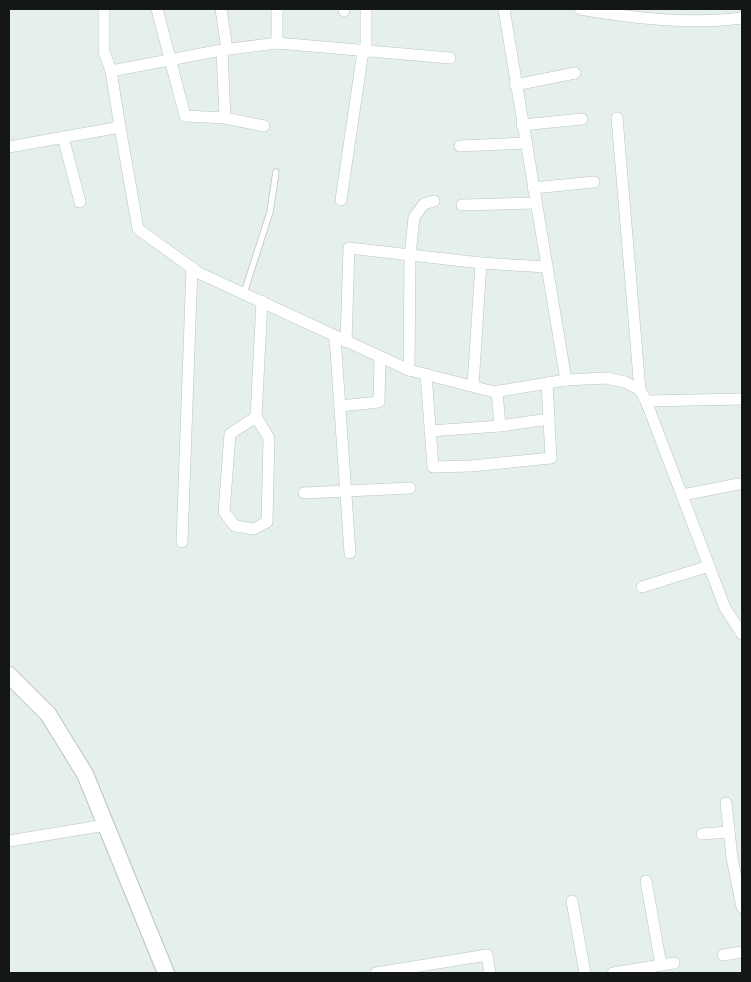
<svg xmlns="http://www.w3.org/2000/svg" width="751" height="982" viewBox="0 0 751 982" font-family="Ubuntu,sans-serif">
	<style>
		.lines { fill: none; stroke-linecap: round; stroke-linejoin: round }
		.lane-casing { stroke: #bbc4c2; stroke-width: 7 }
		.street-casing { stroke: #bbc4c2; stroke-width: 12 }
		.secondary-casing { stroke: #bbc4c2; stroke-width: 18 }
		.lane { stroke: #fff; stroke-width: 5.5 }
		.street { stroke: #fff; stroke-width: 11 }
		.secondary { stroke: #fff; stroke-width: 16 }
	</style>
	<rect width="100%" height="100%" fill="#e5efed"/>
	<g class="lines">
		<defs>
			<path id="lane" d="M244 293 270 212 276 172"/>
			<g id="street">
				<path d="M104 9V52L111 71 120 127"/>
				<path d="M157 9 185 116 225 118 264 126"/>
				<path d="M221 9 227 49"/>
				<path d="M277 9V43"/>
				<path d="M366 9V52"/>
				<path d="M504 9 566 380"/>
				<path d="M580 9C634 18 688 25 742 18"/>
				<path d="M344 11V9"/>
				<path d="M222 50 225 118"/>
				<path d="M111 71 222 50 277 43 450 58"/>
				<path d="M515 85 575 73"/>
				<path d="M617 118 640 390"/>
				<path d="M522 125 582 119"/>
				<path d="M63 137 80 202"/>
				<path d="M460 146 526 143"/>
				<path d="M9 147 120 127 138 229 199 273 409 370 494 392 566 380 606 378 625 382 640 390 646 401 742 399"/>
				<path d="M533 188 594 182"/>
				<path d="M341 200 363 51"/>
				<path d="M462 205 536 203"/>
				<path d="M481 263 547 267"/>
				<path d="M335 337 350 553"/>
				<path d="M346 342 349 248 481 263 473 386"/>
				<path d="M409 370 410 256 414 217 424 204 434 201"/>
				<path d="M426 374 433 467 471 466 551 458 547 383"/>
				<path d="M497 391 500 426"/>
				<path d="M646 401 725 608 742 634"/>
				<path d="M340 406 379 402 380 357"/>
				<path d="M256 417 230 434 224 512 235 526 254 529 267 522 269 438 256 417 262 301"/>
				<path d="M430 431 500 426 549 419"/>
				<path d="M304 493 410 488"/>
				<path d="M682 495 739 484"/>
				<path d="M182 542 192 267"/>
				<path d="M642 587 709 566"/>
				<path d="M726 803 732 858 742 907"/>
				<path d="M702 834 729 832"/>
				<path d="M9 841 106 825"/>
				<path d="M646 881 661 965"/>
				<path d="M572 901 585 973"/>
				<path d="M723 955 742 952"/>
				<path d="M376 973 487 955 490 973"/>
				<path d="M613 973 674 963"/>
			</g>
			<path id="secondary" d="M9 675 48 714 85 774 166 973"/>
		</defs>
		<!-- lane casing -->
		<use href="#lane" class="lane-casing"/>
		<!-- street casing -->
		<use href="#street" class="street-casing"/>
		<!-- secondary casing -->
		<use href="#secondary" class="secondary-casing"/>
		<!-- lane -->
		<use href="#lane" class="lane"/>
		<!-- street -->
		<use href="#street" class="street"/>
		<!-- secondary -->
		<use href="#secondary" class="secondary"/>
	</g>
	<!-- border -->
	<rect width="751" height="982" fill="none" stroke="#141717" stroke-width="20"/>
</svg>
